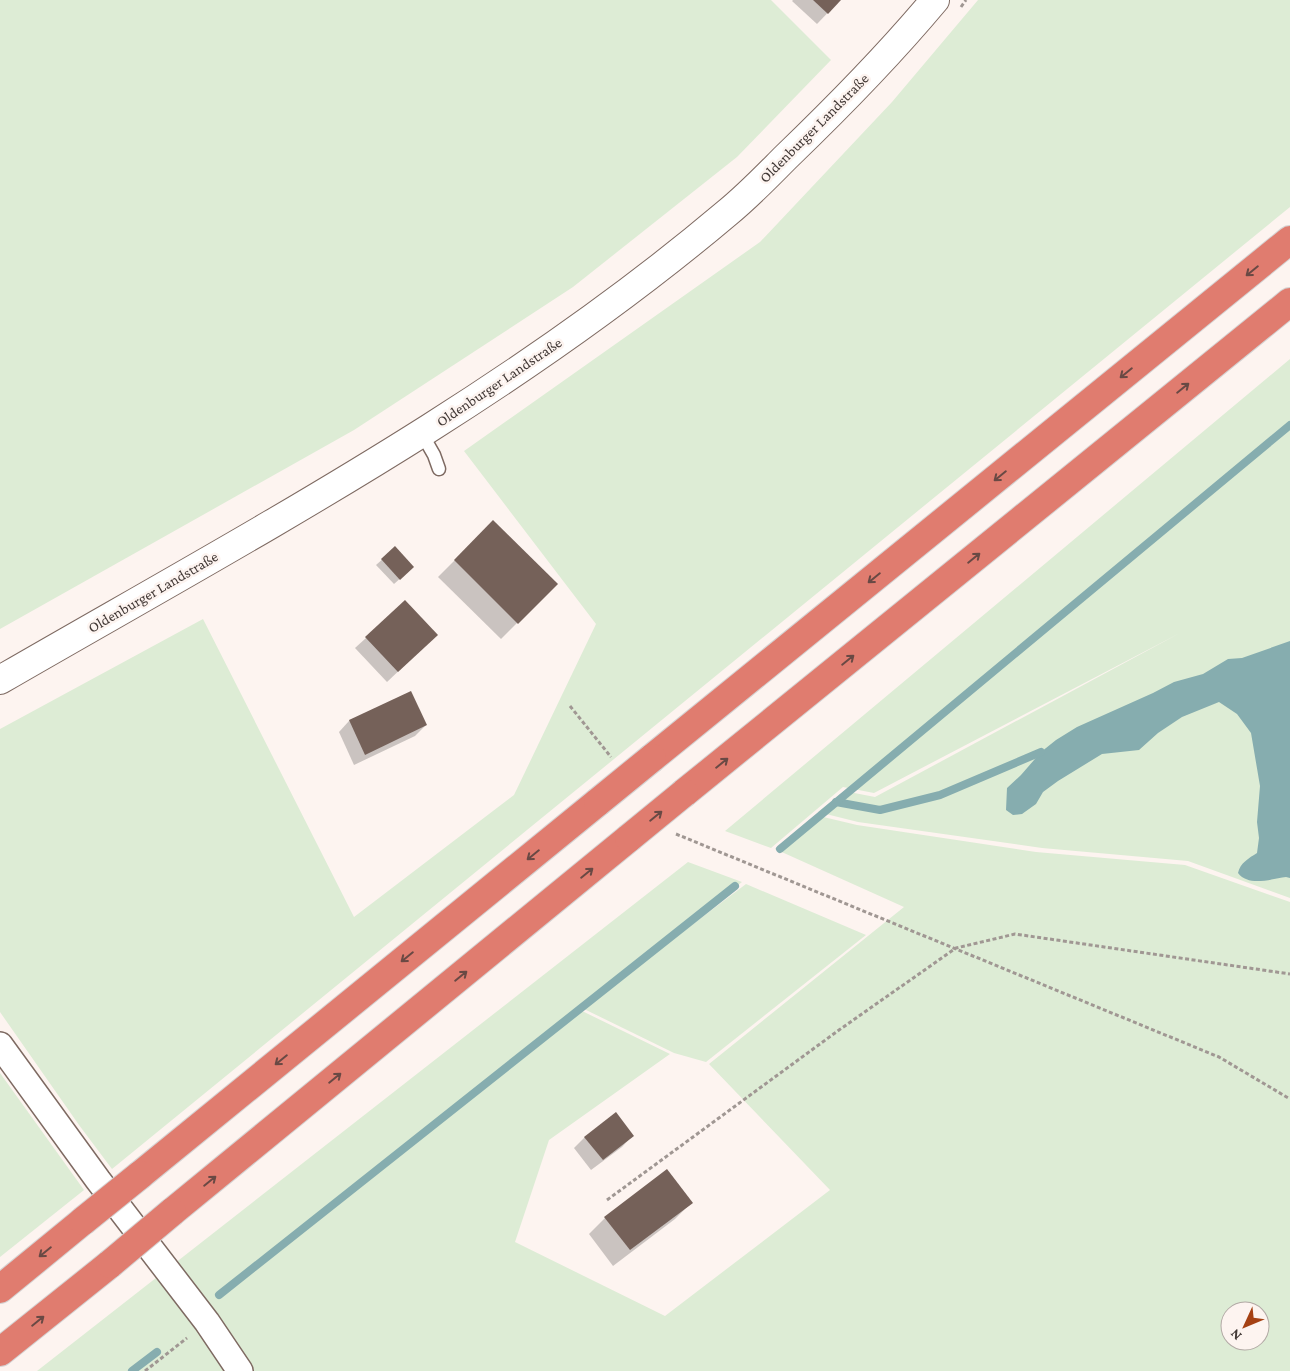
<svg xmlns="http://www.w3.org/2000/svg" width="1290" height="1371" viewBox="0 0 1290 1371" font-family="'Crimson Pro',serif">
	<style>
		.green { fill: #ddecd5; fill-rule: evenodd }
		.water { fill: #86adaf }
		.shadow { fill: #0003 }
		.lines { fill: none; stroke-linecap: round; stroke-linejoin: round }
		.stream { stroke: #86adaf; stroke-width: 8 }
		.building { fill: #756159 }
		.service-casing { stroke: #7e6a62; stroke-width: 15 }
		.minor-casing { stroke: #7e6a62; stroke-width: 28 }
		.tertiary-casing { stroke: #7e6a62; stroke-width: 30 }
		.trunk-casing { stroke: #d5d3d3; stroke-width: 30 }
		.path { stroke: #a09793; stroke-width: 3; stroke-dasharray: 4 2.5; stroke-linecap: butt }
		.service { stroke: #fff; stroke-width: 12 }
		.minor { stroke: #fff; stroke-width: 25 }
		.tertiary { stroke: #fff; stroke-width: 28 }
		.trunk { stroke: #e07c6f; stroke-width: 28 }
		.trunk-bridge-casing { stroke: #d5d3d3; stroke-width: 30; stroke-linecap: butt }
		.trunk-bridge { stroke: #e07c6f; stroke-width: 28 }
		.oneway { stroke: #694944 }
		.labels { text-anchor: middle; stroke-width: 5; stroke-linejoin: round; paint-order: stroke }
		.street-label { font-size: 15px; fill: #413835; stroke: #fdf4f0 }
	</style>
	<rect width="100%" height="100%" fill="#fdf4f0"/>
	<!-- green -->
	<g class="green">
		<path d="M0 0H771L831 60 737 157 573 287 354 430 0 629Z"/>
		<path d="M978 0H1290V207L112 1169 79 1125 0 1012V729L203 619 354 917 514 795 596 624 464 451 760 242 892 102Z"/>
		<path d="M1290 359V898L1188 861 1042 848 858 822 818 812 844 791 875 797 1180 633 874 793 843 787 771 848 725 831Z"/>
		<path d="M815 815 857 825 1036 852 1185 865 1290 902V1371H37L688 862 742 882 576 1008 670 1054 549 1140 515 1242 665 1316 830 1190 709 1064 904 907 775 849ZM1230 1311H1260V1341H1230Z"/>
		<path d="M746 884 866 935 706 1062 674 1053 582 1008Z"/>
		<path d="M0 1073 84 1190 0 1257Z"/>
	</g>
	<!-- water -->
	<path class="water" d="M1290 641V878L1286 877C1270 879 1249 887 1238 873 1240 863 1249 858 1257 853L1259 838 1257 822 1260 786 1251 733 1237 714 1219 702 1182 717 1158 733 1139 750 1102 754 1058 781 1043 792 1036 804 1022 814 1013 815 1006 810 1007 788 1021 775 1041 752 1056 740 1077 727 1153 693 1174 682 1203 674 1228 659 1242 658Z"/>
	<!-- shadow -->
	<g class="shadow">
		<path d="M793 0H840L817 24 792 1Z"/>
		<path d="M493 522 556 584 501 639 438 577Z"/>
		<path d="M395 548 413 567 394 584 376 565Z"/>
		<path d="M366 638 425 646 387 682 355 648Z"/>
		<path d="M410 693 426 725 415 736 354 765 339 732 349 721Z"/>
		<path d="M632 1136 622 1147 591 1170 574 1148 585 1137Z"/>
		<path d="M691 1203 675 1219 613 1266 589 1234 605 1218Z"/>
	</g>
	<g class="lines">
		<!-- stream -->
		<g class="stream">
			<path d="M836 802 880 810 940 795 1041 752"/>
			<path d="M780 849 1290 425"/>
			<path d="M219 1295 735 886"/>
			<path d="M132 1371 157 1352"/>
		</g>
	</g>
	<!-- building -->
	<g class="building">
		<path d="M813 0H841L828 14Z"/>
		<path d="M493 520 558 584 518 624 454 560Z"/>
		<path d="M395 546 414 567 400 580 381 559Z"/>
		<path d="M405 600 438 635 398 672 365 637Z"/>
		<path d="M411 691 427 725 365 755 349 720Z"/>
		<path d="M616 1112 634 1136 603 1160 584 1137Z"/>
		<path d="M667 1169 693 1203 630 1250 604 1217Z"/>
	</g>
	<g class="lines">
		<defs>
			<path id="service" d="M422 434 434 455 439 469"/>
			<path id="minor" d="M0 1045 98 1180 207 1322 240 1371"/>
			<path id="tertiary" d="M0 680C249 536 506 400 727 213 748 196 767 176 786 157 838 107 889 55 935 0"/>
			<g id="trunk">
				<path d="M652 758 1290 240"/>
				<path d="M684 793 1290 302"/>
				<path d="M140 1175 598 802"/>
				<path d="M172 1212 629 838"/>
				<path d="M0 1289 83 1221"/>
				<path d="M0 1352 110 1264"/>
			</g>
		</defs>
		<!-- service casing -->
		<use href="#service" class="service-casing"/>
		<!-- minor casing -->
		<use href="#minor" class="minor-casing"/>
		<!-- tertiary casing -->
		<use href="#tertiary" class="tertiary-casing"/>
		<!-- trunk casing -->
		<use href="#trunk" class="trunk-casing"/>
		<!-- path -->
		<g class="path">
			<path d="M961 7 966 0"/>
			<path d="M570 706 611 757"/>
			<path d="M676 834 1219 1057 1290 1099"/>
			<path d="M607 1200 839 1030 956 948 1015 934 1290 974"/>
			<path d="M145 1371 187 1338"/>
		</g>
		<!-- service -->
		<use href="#service" class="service"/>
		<!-- minor -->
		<use href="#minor" class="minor"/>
		<!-- tertiary -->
		<use href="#tertiary" class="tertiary"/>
		<!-- trunk -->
		<use href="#trunk" class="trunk"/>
		<defs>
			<g id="trunk-bridge">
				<path d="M598 802 652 758"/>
				<path d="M629 838 684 793"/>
				<path d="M83 1221 140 1175"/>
				<path d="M110 1264 172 1212"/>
			</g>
		</defs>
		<!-- trunk-bridge casing -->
		<use href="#trunk-bridge" class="trunk-bridge-casing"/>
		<!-- trunk-bridge -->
		<use href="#trunk-bridge" class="trunk-bridge"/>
	</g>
	<!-- one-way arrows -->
	<defs><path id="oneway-shaft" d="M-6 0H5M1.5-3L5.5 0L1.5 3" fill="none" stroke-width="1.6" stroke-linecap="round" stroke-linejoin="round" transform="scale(1.25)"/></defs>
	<g class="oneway">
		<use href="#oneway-shaft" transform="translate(1252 271) rotate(141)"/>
		<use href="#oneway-shaft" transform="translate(1126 373) rotate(141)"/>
		<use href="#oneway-shaft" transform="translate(1183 388) rotate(-39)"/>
		<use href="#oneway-shaft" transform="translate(1000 476) rotate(141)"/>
		<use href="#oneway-shaft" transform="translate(974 558) rotate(-39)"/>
		<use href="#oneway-shaft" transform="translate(874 578) rotate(141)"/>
		<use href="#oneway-shaft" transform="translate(848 660) rotate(-39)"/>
		<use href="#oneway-shaft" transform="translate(722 763) rotate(-39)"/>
		<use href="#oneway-shaft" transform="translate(656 816) rotate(-39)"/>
		<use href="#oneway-shaft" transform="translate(533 855) rotate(141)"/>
		<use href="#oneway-shaft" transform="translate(587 873) rotate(-39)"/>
		<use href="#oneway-shaft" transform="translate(407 957) rotate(141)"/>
		<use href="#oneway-shaft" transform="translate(461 976) rotate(-39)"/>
		<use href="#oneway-shaft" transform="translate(281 1060) rotate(141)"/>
		<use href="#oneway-shaft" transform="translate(335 1078) rotate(-39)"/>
		<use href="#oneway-shaft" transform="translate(210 1181) rotate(-39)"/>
		<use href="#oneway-shaft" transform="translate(45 1252) rotate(141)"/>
		<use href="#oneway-shaft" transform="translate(38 1321) rotate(-39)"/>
	</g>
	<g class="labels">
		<!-- street labels -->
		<g class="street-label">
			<text transform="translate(814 128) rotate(-45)" y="5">Oldenburger Landstraße</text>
			<text transform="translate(499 382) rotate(-34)" y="5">Oldenburger Landstraße</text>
			<text transform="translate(153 592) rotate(-30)" y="5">Oldenburger Landstraße</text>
		</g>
	</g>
	<!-- north arrow -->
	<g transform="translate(1245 1326) rotate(226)"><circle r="24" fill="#fdf4f0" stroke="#b2a9a5"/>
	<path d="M0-4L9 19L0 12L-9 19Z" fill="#a54113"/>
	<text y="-8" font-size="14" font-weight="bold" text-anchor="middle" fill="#413835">N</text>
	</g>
</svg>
